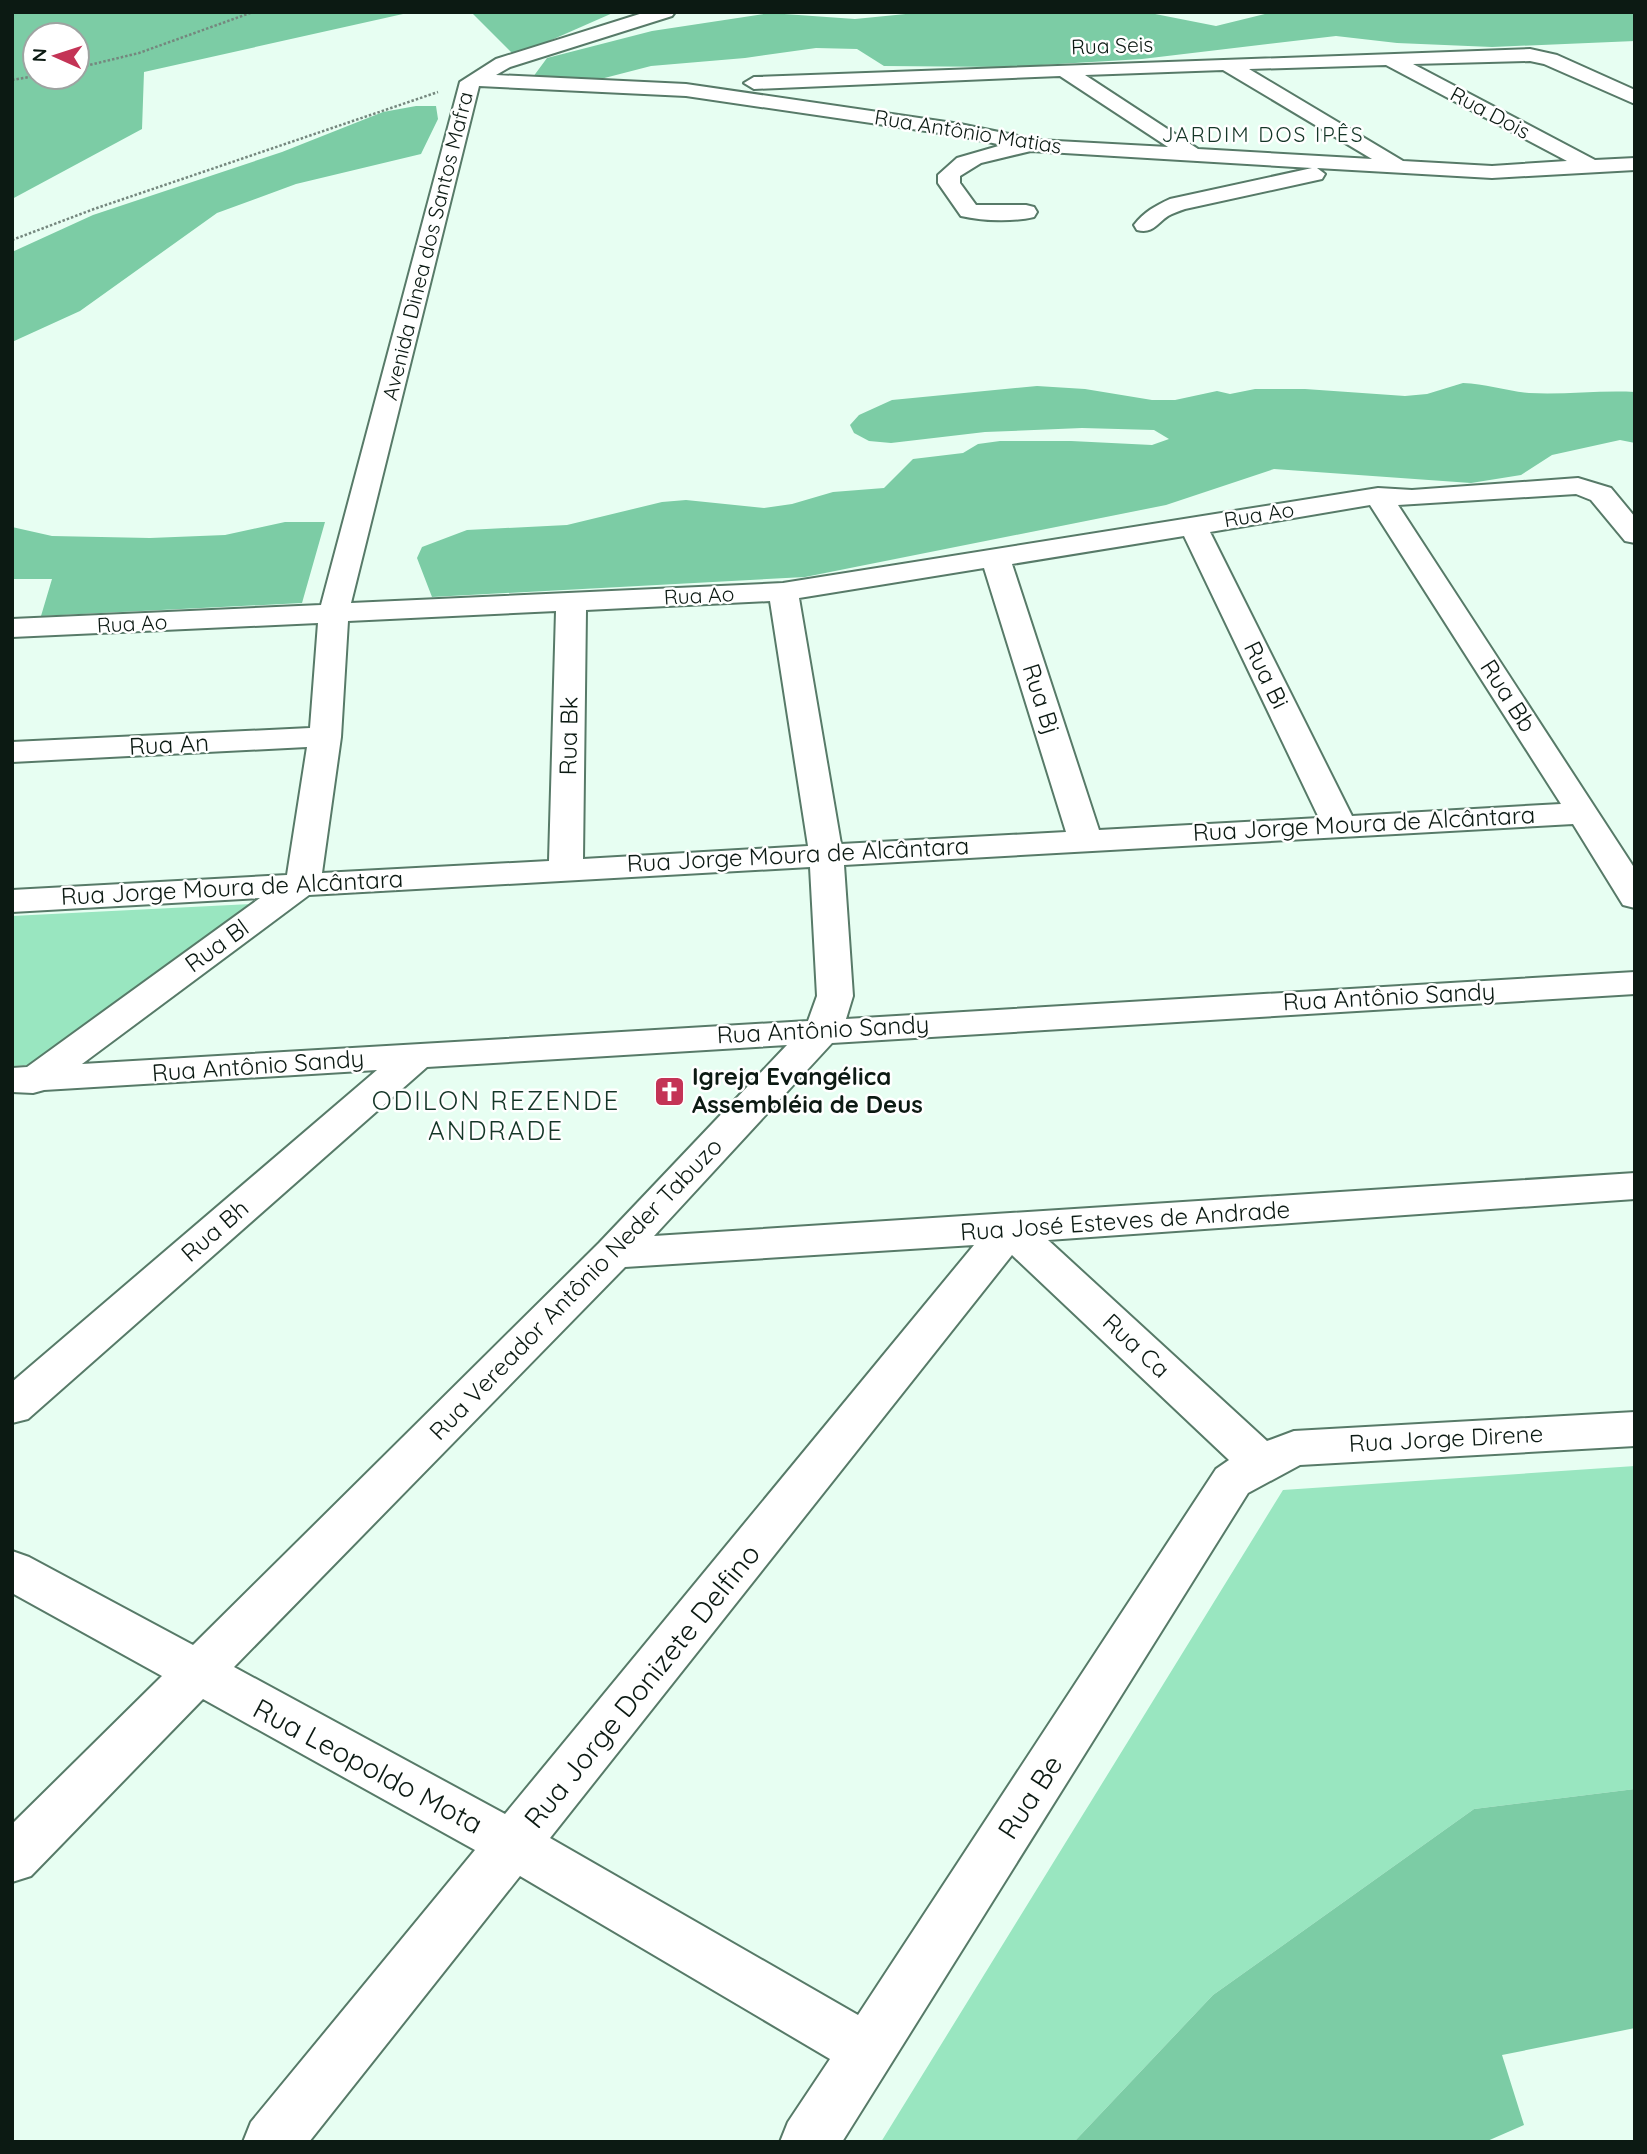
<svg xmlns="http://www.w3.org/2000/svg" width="1647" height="2154" viewBox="0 0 1647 2154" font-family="Quicksand,sans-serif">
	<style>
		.green { fill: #99e6c0 }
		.forest { fill: #7ccca5; fill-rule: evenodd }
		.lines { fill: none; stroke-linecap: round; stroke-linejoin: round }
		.minor-casing { stroke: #577a68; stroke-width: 4 }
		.path { stroke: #75877e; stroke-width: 2.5; stroke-dasharray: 2.5 2; stroke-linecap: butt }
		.minor { fill: #fff; fill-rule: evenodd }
		.labels { text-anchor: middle; stroke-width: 5; stroke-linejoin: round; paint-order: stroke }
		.far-street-label { font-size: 21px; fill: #0c1a13; stroke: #fff }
		.far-neighbourhood-label { font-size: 21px; letter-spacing: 2px; fill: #143627; stroke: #fff }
		.street-label { font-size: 24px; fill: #0c1a13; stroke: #fff }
		.poi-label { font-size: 24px; font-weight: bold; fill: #0c1a13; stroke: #fff; text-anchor: start }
		.neighbourhood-label { font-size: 26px; letter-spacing: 2px; fill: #143627; stroke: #fff }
		.near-street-label { font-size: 28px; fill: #0c1a13; stroke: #fff }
	</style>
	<rect width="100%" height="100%" fill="#e7fef2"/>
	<!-- green -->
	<g class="green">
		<path d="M269 903 50 1064 12 1066V916Z"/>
		<path d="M1635 1466V1789L1474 1809 1213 1995 1074 2142H881L1283 1490Z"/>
	</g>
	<!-- forest -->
	<g class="forest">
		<path d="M12 12H412L144 72 142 129 12 199ZM77 35V77H35V35Z"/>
		<path d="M471 12H615L515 56Z"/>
		<path d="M926 12H1145L1216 26 1273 12H1635V41L1492 47 1397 43 1336 36 1142 59 1007 67 884 66 857 49 816 48 745 58 651 66 589 82 533 77 547 58 652 31 770 13 855 19Z"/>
		<path d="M416 106H436L438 119 421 154 296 184 217 213 80 311 12 342V252L93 215 282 152 383 112Z"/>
		<path d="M1463 383C1485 384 1507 391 1529 393 1564 395 1600 390 1635 392V443L1620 440 1552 455 1521 475 1471 483 1274 469 1166 505 805 577 432 597 417 558 422 547 467 530 567 525 662 502 686 500 764 508 792 504 833 492 884 488 913 459 963 453 978 444 1000 441H1071L1152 445 1169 439 1154 430 1082 428 985 432 891 443 869 441 854 433 850 425 859 415 892 400 1037 386 1085 389 1152 400H1175L1217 391 1230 394 1255 389H1305L1405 396 1427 394Z"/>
		<path d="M285 522H325L302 603 41 616 52 579H12V527L52 536 150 538 225 535Z"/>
		<path d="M1635 1789V2028L1502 2055 1524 2125 1485 2142H1074L1213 1995 1474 1809Z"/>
	</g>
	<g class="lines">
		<defs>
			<path id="minor" d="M646 12H675L672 16 510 67 496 75 686 84 960 124 1038 140 1168 147 1060 76 754 89 744 83 754 77 1530 49 1557 55 1635 90V104L1544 64 1530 61 1413 64 1595 160 1635 158V170L1492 178 1317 168 1325 174 1322 179 1185 209C1179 211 1173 213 1168 216 1156 224 1153 234 1137 230L1134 225C1144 212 1155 206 1170 199L1312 168 1031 151 981 163 960 176V183L976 205H1026L1034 207 1037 212 1034 217C1012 222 983 221 961 216L938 183V175L957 158 1002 145 960 136 686 96 479 86 351 603 783 583 1378 488 1412 490 1578 478 1611 488 1635 517V543L1625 541 1591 500 1576 494 1398 505 1635 869V908L1623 905 1573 824 844 865 853 996 846 1019 1635 972V994L832 1043 654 1236 1635 1173V1199L1048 1240 1267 1441 1294 1431 1635 1412V1446L1300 1465 1248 1493 842 2142H780L788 2122 830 2059 520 1876 309 2142H243L251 2122 475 1850 203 1699 31 1876 12 1882V1824L162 1676 12 1593V1551L29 1557 193 1645 599 1243 787 1045 427 1067 28 1419 12 1423V1382L377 1070 44 1090 33 1093 12 1092V1068L27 1067 260 898 12 912V890L287 875 307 747 12 762V742L310 728 318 623 12 637V619L321 605 460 82 496 59ZM1386 65 1567 161 1492 166 1403 161 1249 69ZM1223 70 1372 159 1198 149 1085 75ZM1370 505 1561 804 1352 816 1210 532ZM1184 536 1319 818 1099 830 1012 564ZM984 568 1066 832 841 844 799 598ZM770 601 808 846 583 859 586 610ZM556 611 549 861 322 873 341 737 348 621ZM810 867 817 996 808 1021 82 1064 309 895ZM974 1245 505 1814 234 1667 625 1267ZM1012 1255 1229 1460 1216 1469 858 2015 550 1838Z"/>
		</defs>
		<!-- minor casing -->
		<use href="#minor" class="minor-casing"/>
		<!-- path -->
		<g class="path">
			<path d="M77 68 139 53 253 12"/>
			<path d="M12 80 35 76"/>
			<path d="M12 240 94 209 438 92"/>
		</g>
		<!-- minor -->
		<use href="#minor" class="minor"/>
	</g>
	<!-- icons -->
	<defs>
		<symbol id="church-square" viewBox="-11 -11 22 22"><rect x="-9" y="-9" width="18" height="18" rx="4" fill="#c43456" stroke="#fff"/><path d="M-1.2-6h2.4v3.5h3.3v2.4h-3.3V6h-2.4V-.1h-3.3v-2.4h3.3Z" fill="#fff"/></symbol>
	</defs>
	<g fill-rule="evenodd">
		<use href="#church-square" x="652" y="1074" width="35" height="35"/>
	</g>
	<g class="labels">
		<!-- far-street labels -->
		<g class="far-street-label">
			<text transform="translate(1112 46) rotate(-2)" y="7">Rua Seis</text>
			<text transform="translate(1490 113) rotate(28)" y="7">Rua Dois</text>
			<text transform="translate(968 132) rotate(9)" y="7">Rua Antônio Matias</text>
			<text transform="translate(428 246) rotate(-76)" y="7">Avenida Dinea dos Santos Mafra</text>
			<text transform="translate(1259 515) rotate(-9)" y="7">Rua Ao</text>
			<text transform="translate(699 596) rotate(-3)" y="7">Rua Ao</text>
			<text transform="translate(132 624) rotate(-3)" y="7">Rua Ao</text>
		</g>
		<!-- far-neighbourhood labels -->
		<g class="far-neighbourhood-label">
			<text x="1263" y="142">JARDIM DOS IPÊS</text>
		</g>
		<!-- street labels -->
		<g class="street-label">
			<text transform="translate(1266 675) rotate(64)" y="8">Rua Bi</text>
			<text transform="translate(1508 696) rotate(57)" y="8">Rua Bb</text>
			<text transform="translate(1041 699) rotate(72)" y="8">Rua Bj</text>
			<text transform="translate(569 736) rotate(-89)" y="8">Rua Bk</text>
			<text transform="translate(169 745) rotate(-3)" y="8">Rua An</text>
			<text transform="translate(1364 824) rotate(-3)" y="8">Rua Jorge Moura de Alcântara</text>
			<text transform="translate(798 855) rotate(-3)" y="8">Rua Jorge Moura de Alcântara</text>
			<text transform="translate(232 888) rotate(-3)" y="8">Rua Jorge Moura de Alcântara</text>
			<text transform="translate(217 946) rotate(-36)" y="8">Rua Bl</text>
			<text transform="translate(1389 997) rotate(-3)" y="8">Rua Antônio Sandy</text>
			<text transform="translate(823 1030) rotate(-3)" y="8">Rua Antônio Sandy</text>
			<text transform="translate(258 1066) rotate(-4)" y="8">Rua Antônio Sandy</text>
			<text transform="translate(1125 1221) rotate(-4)" y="8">Rua José Esteves de Andrade</text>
			<text transform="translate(215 1231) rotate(-41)" y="8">Rua Bh</text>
			<text transform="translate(576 1289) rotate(-46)" y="8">Rua Vereador Antônio Neder Tabuzo</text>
			<text transform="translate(1136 1346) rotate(43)" y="8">Rua Ca</text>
			<text transform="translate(1446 1439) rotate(-3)" y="8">Rua Jorge Direne</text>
		</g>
		<!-- poi labels -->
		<g class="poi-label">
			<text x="692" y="1085">Igreja Evangélica<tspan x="692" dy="28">Assembléia de Deus</tspan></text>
		</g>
		<!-- neighbourhood labels -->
		<g class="neighbourhood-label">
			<text x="496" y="1110">ODILON REZENDE<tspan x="496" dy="30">ANDRADE</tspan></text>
		</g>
		<!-- near-street labels -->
		<g class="near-street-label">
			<text transform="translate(642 1686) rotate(-51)" y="10">Rua Jorge Donizete Delfino</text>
			<text transform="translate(368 1766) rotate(28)" y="10">Rua Leopoldo Mota</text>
			<text transform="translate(1030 1797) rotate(-57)" y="10">Rua Be</text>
		</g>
	</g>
	<!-- border -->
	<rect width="1647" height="2154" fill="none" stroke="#0c1a13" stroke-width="28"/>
	<!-- north arrow -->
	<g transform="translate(56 56) rotate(273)"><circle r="33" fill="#ffffff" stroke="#9ea3a1" stroke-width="2"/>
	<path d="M0-5L12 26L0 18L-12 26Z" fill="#c43456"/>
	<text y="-10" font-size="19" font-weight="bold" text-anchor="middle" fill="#0c1a13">N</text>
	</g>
</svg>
